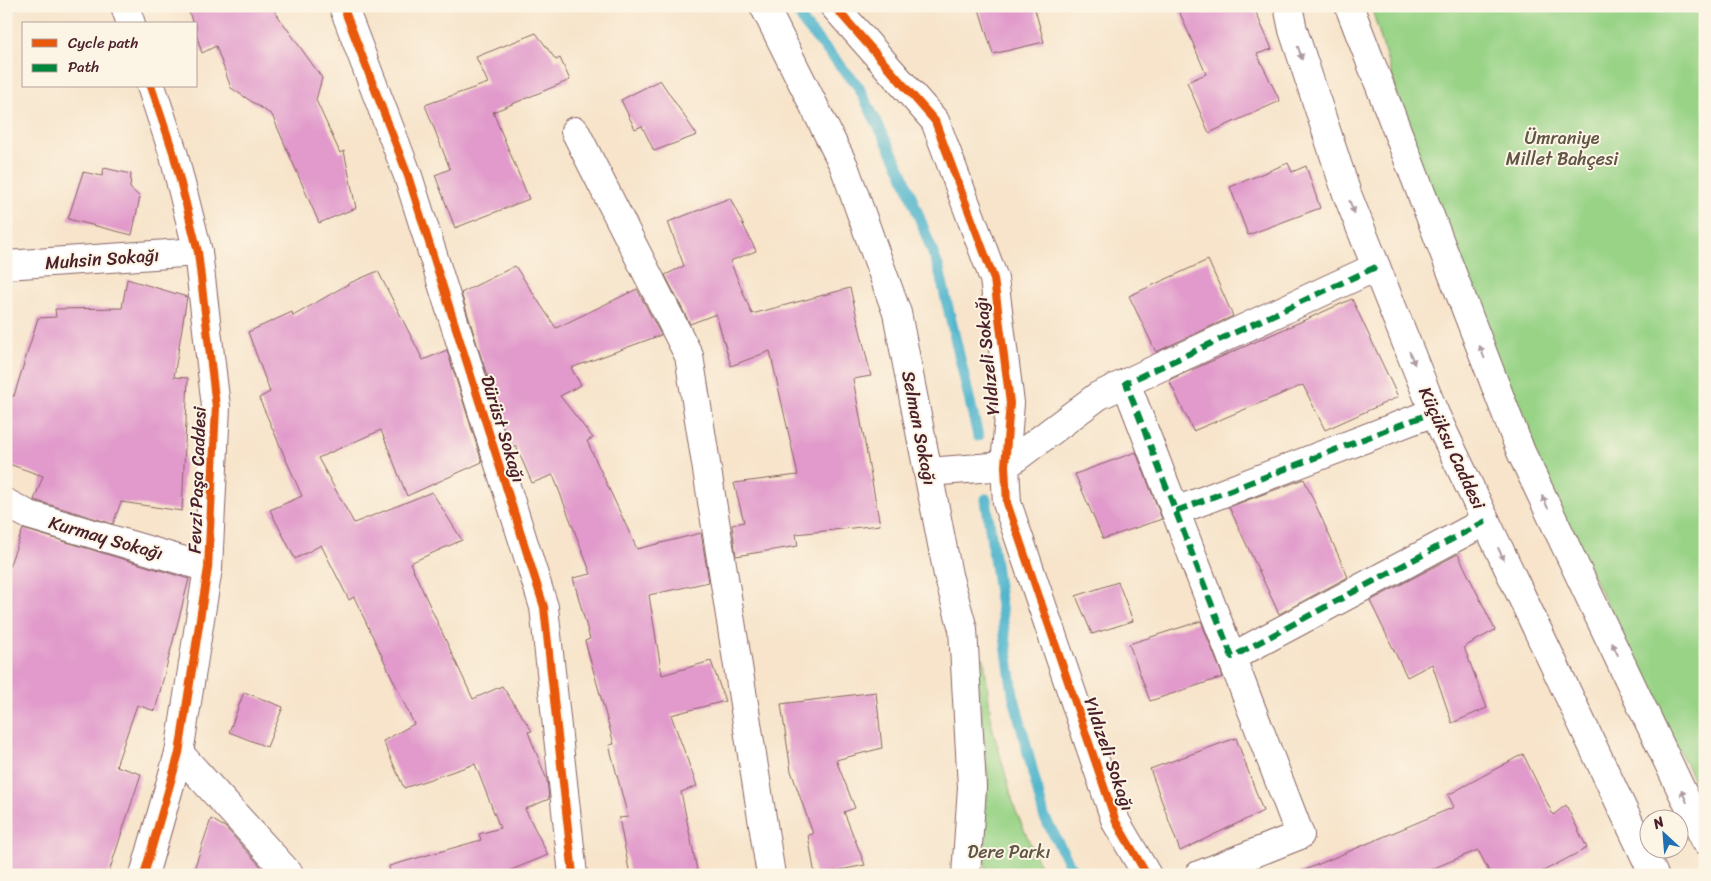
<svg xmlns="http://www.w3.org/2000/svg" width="1711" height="881" viewBox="0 0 1711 881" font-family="Sriracha,sans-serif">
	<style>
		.green { fill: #98d386; stroke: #717958 }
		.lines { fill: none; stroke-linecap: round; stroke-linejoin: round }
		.stream { stroke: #4db4cc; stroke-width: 11 }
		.building { fill: #e19acb }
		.minor-casing { stroke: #876463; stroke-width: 30 }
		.major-casing { stroke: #876463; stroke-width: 30 }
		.minor { stroke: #fff; stroke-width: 28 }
		.major { stroke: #fff; stroke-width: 28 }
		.quiet { stroke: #00873e; stroke-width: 6; stroke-dasharray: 12 6; stroke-linecap: butt }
		.cycleway-casing { stroke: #fcf5e5; stroke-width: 11 }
		.cycleway { stroke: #e8590c; stroke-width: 8 }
		.oneway { fill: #ae9aa0 }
		.labels { text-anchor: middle; stroke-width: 4; stroke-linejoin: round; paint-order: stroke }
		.park-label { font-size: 18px; fill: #615546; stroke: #fcf5e5 }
		.street-label { font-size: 18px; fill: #4a1f2b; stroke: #fcf5e5 }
	</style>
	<rect width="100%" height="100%" fill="#fcf5e5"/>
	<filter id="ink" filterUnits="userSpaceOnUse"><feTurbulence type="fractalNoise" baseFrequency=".02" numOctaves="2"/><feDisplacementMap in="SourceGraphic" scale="10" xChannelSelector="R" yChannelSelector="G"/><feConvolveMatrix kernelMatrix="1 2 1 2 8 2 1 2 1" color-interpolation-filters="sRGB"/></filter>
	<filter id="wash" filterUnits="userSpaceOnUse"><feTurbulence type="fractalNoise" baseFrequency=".0096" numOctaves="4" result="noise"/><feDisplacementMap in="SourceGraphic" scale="20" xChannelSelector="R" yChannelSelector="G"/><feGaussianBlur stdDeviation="1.12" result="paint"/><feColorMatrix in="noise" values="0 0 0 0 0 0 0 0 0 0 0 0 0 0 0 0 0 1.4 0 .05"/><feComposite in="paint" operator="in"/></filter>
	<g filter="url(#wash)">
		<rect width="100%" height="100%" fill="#f7e4cb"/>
		<!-- green -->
		<g class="green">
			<path d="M1371 6H1705V803L1540 469 1429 199Z"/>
			<path d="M984 658 992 726 1015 809 1044 875H985V820L988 780 976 661Z"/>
		</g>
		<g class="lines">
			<!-- stream -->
			<g class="stream">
				<path d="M795 6 805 25 858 86 902 172 939 269 978 436"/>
				<path d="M986 499 1013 694 1044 816 1075 875"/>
			</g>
		</g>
		<g id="blocks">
			<!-- building -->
			<g class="building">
				<path d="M187 6H271L322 78 316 100 340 153 344 151 356 208 319 223 272 115 231 88 216 46 202 53 196 34V24H193Z"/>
				<path d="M978 6H1034L1044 42 993 54Z"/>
				<path d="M1177 6H1253L1272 49 1257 54 1280 101 1209 133 1187 82 1206 74Z"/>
				<path d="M536 33 556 60 560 58 570 80 493 112 529 199 455 228 435 175 450 169 425 105 488 83 476 57Z"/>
				<path d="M660 80 697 135 654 151 642 126 635 129 621 100Z"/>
				<path d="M1288 163 1292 172 1306 166 1320 208 1248 235 1230 187Z"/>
				<path d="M104 168 131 174 130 188 140 197 132 235 68 219 83 172 102 176Z"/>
				<path d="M730 198 756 251 730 261 752 314 850 288 871 376 853 379 880 525 796 534 798 546 736 556 732 525 744 522 734 483 798 475 770 351 731 366 716 314 690 324 665 275 684 266 668 222Z"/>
				<path d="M1208 260 1233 316 1156 352 1129 296Z"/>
				<path d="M515 266 556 328 637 289 661 335 571 368 581 385 560 396 593 438 587 441 637 549 701 533 709 582 649 595 662 675 711 661 725 701 671 715 697 786 681 792 698 875H630L619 818 628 817 609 745 614 744 585 641 590 639 573 578 591 574 553 475 532 483 516 446 510 449 461 293Z"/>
				<path d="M378 271 423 360 447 350 482 462 407 496 381 430 318 458 354 523 432 492 462 540 410 563 473 699 502 686 532 731 528 732 547 780 549 799 525 809 548 855 499 875H390L389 866 481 840 479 834 500 828 475 764 404 788 383 741 414 724 354 597 349 600 321 545 295 559 270 510 302 496 259 398 270 392 248 332 292 312 293 316 350 283Z"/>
				<path d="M127 279 187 297 174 377 188 378 182 511 121 502 113 524 34 500 43 476 6 463V395L14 396 38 318 56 317 55 309 122 308Z"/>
				<path d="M1352 299 1398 397 1325 430 1303 385 1193 431 1169 380Z"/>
				<path d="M1136 452 1162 519 1103 539 1075 474Z"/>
				<path d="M1304 479 1348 577 1279 614 1229 507Z"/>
				<path d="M23 529 189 579 155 711 137 705 116 766 141 774 108 875H6V575Z"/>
				<path d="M1458 554 1495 630 1464 647 1487 708 1452 723 1432 664 1407 677 1370 601Z"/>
				<path d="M1118 582 1133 621 1092 634 1076 596Z"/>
				<path d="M1201 621 1223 677 1150 701 1129 644Z"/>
				<path d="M244 692 283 707 267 747 229 732Z"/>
				<path d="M876 692 882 748 836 760 855 808 844 812 865 865 815 875 808 835 813 834 791 771 781 704Z"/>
				<path d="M1236 738 1263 811 1180 851 1150 769Z"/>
				<path d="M1523 754 1553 815 1566 805 1587 848 1536 875H1491L1478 850 1417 875H1293L1454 807 1448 795Z"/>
				<path d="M211 819 225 827 263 869 261 875H192Z"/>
			</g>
		</g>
	</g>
	<g filter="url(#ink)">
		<use href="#blocks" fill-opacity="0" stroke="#876463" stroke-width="1"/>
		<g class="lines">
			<defs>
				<g id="minor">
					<path d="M125 6 131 24"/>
					<path d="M343 6 408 176 544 607 573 875"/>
					<path d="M764 6 844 166 897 313 948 575 963 629 972 787 966 875"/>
					<path d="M834 6 935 121 994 279 1010 403 1005 466 1007 503 1116 822 1147 875"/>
					<path d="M575 131 689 356 771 875"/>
					<path d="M6 265 198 252"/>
					<path d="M1126 383 1300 835 1199 875"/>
					<path d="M928 472 1005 466 1098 396 1376 267"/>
					<path d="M6 503 29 515 208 568"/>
					<path d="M1176 511 1434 412"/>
					<path d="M1232 657 1486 521"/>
					<path d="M179 753 290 875"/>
					<path d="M144 875 179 753 208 568 216 407 198 252 173 152 151 86"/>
				</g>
				<g id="major">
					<path d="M1288 6 1293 30 1347 194 1434 412 1654 875"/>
					<path d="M1349 6 1521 452 1705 840"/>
				</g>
			</defs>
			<!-- minor casing -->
			<use href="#minor" class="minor-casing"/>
			<!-- major casing -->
			<use href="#major" class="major-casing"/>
			<!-- minor -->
			<use href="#minor" class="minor"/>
			<!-- major -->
			<use href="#major" class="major"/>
			<!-- quiet -->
			<g class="quiet">
				<path d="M1376 267 1126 383 1232 657 1486 521"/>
				<path d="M1176 511 1434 412"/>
			</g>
			<defs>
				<g id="cycleway">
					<path d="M343 6 408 176 544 607 573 875"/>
					<path d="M834 6 935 121 994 279 1010 403 1005 466 1007 503 1116 822 1147 875"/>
					<path d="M144 875 179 753 208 568 216 407 198 252 173 152 151 86"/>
				</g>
			</defs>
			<!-- cycleway casing -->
			<use href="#cycleway" class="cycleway-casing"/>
			<!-- cycleway -->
			<use href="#cycleway" class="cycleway"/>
		</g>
		<!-- one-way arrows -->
		<defs><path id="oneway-solid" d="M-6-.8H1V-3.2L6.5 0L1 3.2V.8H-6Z" transform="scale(1.25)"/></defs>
		<g class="oneway">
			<use href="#oneway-solid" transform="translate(1300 53) rotate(72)"/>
			<use href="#oneway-solid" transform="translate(1352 207) rotate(68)"/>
			<use href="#oneway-solid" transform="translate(1482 352) rotate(-111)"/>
			<use href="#oneway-solid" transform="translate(1412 358) rotate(68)"/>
			<use href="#oneway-solid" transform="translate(1545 502) rotate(-115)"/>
			<use href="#oneway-solid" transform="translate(1501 554) rotate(65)"/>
			<use href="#oneway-solid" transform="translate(1615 649) rotate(-115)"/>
			<use href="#oneway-solid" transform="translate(1684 796) rotate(-115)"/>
		</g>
	</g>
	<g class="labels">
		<!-- park labels -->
		<g class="park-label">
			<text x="1562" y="144">Ümraniye<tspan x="1562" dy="21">Millet Bahçesi</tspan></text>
			<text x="1009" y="858">Dere Parkı</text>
		</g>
		<!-- street labels -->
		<g class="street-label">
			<text transform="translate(102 259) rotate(-4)" y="6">Muhsin Sokağı</text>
			<text transform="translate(987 356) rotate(-96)" y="6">Yıldızeli Sokağı</text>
			<text transform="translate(919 428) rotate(79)" y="6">Selman Sokağı</text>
			<text transform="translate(503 429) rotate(73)" y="6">Dürüst Sokağı</text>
			<text transform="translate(1452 448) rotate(65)" y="6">Küçüksu Caddesi</text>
			<text transform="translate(197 480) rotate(-88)" y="6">Fevzi Paşa Caddesi</text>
			<text transform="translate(106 538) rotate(16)" y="6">Kurmay Sokağı</text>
			<text transform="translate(1109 754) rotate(71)" y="6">Yıldızeli Sokağı</text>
		</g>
	</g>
	<!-- margin -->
	<rect width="1711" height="881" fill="none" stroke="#fcf5e5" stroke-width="25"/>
	<!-- legend -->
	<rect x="22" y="22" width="175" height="65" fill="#fcf5e5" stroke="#b59f9b"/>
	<rect x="32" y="39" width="25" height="8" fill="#e8590c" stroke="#b59f9b"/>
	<text x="68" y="48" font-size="15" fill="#4a1f2b">Cycle path</text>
	<rect x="32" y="64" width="25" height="8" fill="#00873e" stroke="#b59f9b"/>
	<text x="68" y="72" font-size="15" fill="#4a1f2b">Path</text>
	<!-- north arrow -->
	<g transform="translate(1664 834) rotate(334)"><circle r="24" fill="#fcf5e5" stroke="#b59f9b"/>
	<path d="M0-4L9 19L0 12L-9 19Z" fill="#1f6fb2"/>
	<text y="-8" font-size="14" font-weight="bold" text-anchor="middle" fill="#4a1f2b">N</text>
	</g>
</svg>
